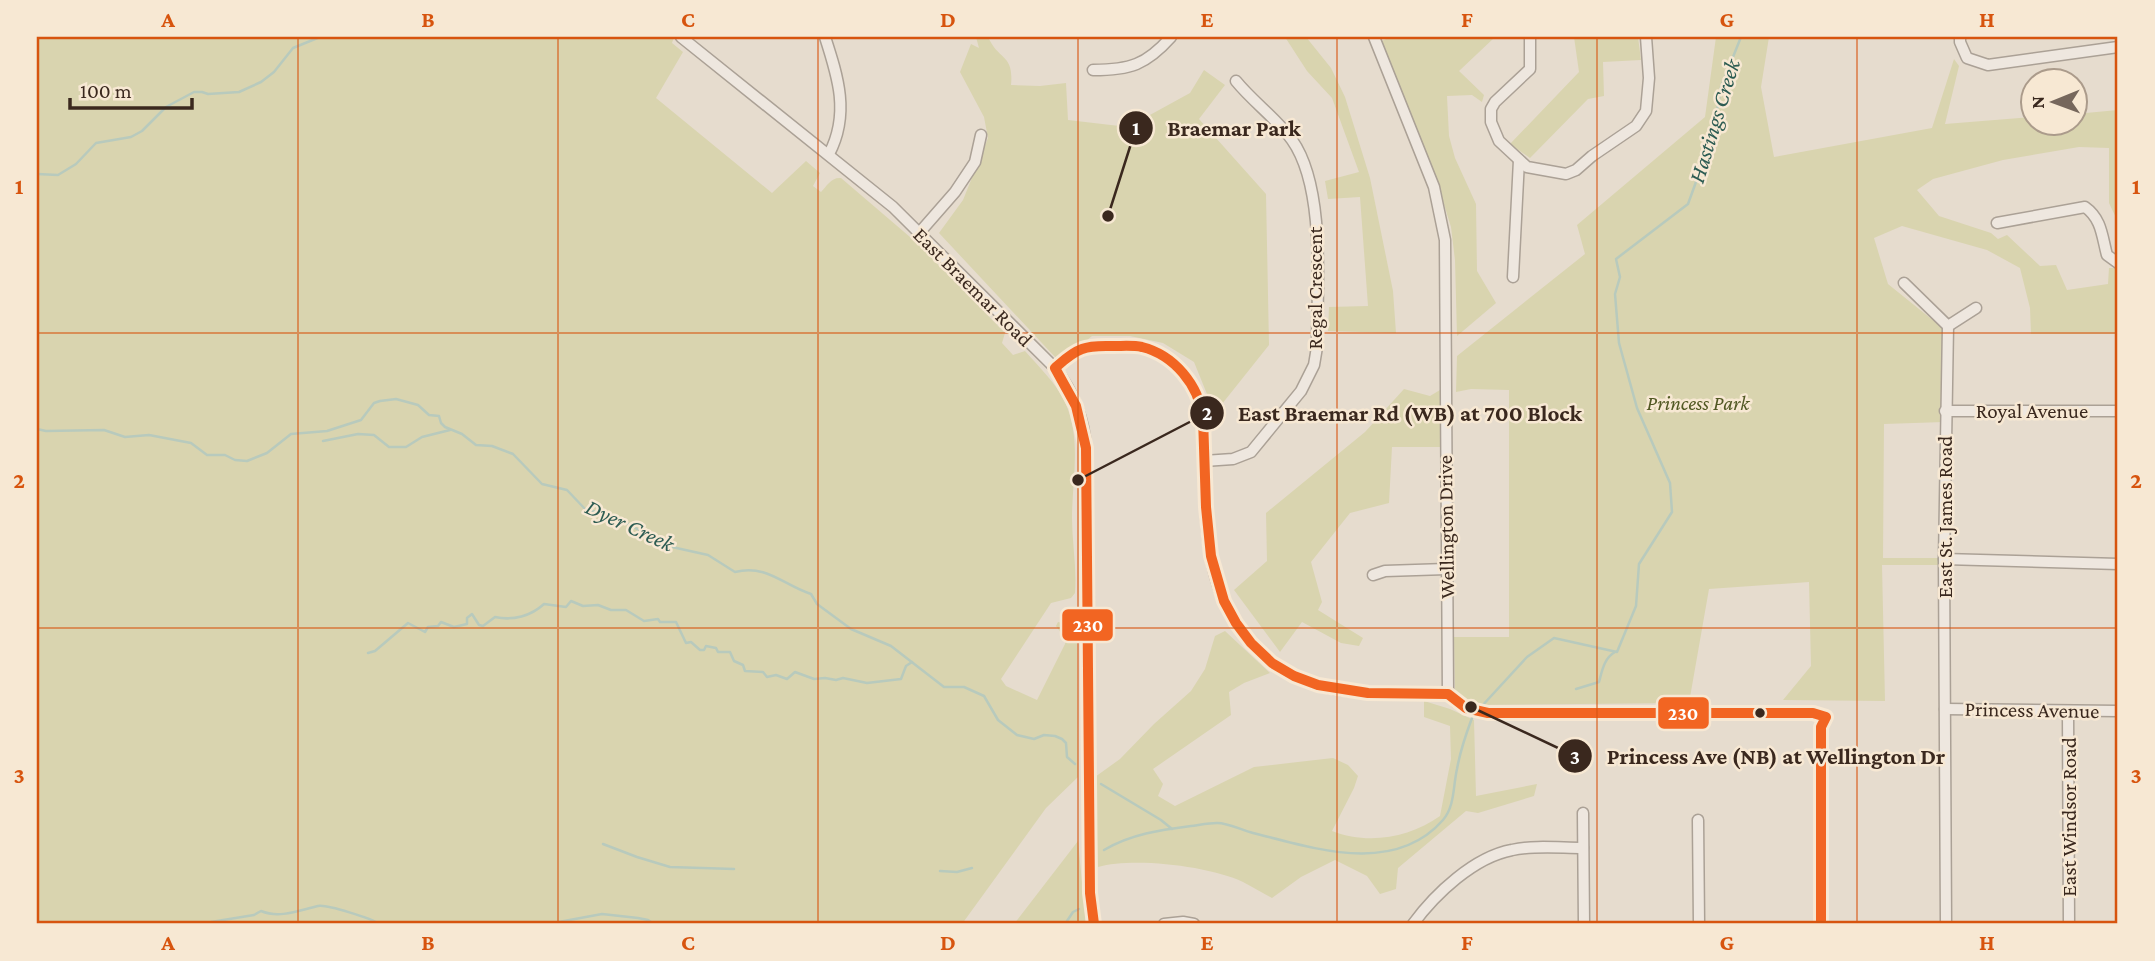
<svg xmlns="http://www.w3.org/2000/svg" width="2155" height="961" viewBox="0 0 2155 961" font-family="'Crimson Pro',serif">
	<style>
		.green { fill: #d9d4af }
		.lines { fill: none; stroke-linecap: round; stroke-linejoin: round }
		.stream { stroke: #b8cabd; stroke-width: 2.5 }
		.minor-casing { stroke: #aba196; stroke-width: 13 }
		.minor { stroke: #eee7df; stroke-width: 10 }
		.bus-1-casing { stroke: #f7e8d3; stroke-width: 16 }
		.bus-1 { stroke: #f26522; stroke-width: 10 }
		.grid { fill: none; stroke: #d7540e; stroke-width: 2; stroke-opacity: 0.55 }
		.bus-dot { fill: #3a281e; stroke: #f7e8d3; stroke-width: 2.5 }
		.labels { text-anchor: middle; stroke-width: 5; stroke-linejoin: round; paint-order: stroke }
		.street-label { font-size: 21px; fill: #3a281e; stroke: #f7e8d3 }
		.park-label { font-size: 21px; font-style: italic; fill: #515823; stroke: #f7e8d3 }
		.water-label { font-size: 23px; font-style: italic; fill: #2c5b52; stroke: #f7e8d3 }
		.leader { fill: none; stroke: #3a281e; stroke-width: 2.5 }
		.callout-dot { fill: #3a281e; stroke: #f7e8d3; stroke-width: 2.5 }
		.mark-label { font-size: 21px; text-anchor: middle; font-weight: bold; fill: #fff }
		.callout-label { font-size: 23px; text-anchor: middle; font-weight: bold; fill: #3a281e; stroke: #f7e8d3; stroke-width: 5; stroke-linejoin: round; paint-order: stroke }
		.line-badge { stroke: #f7e8d3; stroke-width: 2.5 }
		.badge-label { font-size: 19px; text-anchor: middle; font-weight: bold; fill: #fff }
		.neatline { fill: none; stroke: #d7540e; stroke-width: 2.5 }
		.grid-label { font-size: 23px; text-anchor: middle; font-weight: bold; fill: #d7540e }
	</style>
	<rect width="100%" height="100%" fill="#e6dcce"/>
	<!-- green -->
	<g class="green">
		<path d="M37 37H674L672 43 683 52 656 98 772 193 806 161 820 173 813 186 821 192C827 186 831 177 841 178L917 243 1005 333 1002 343 1013 355 1025 351C1039 367 1056 383 1065 402 1082 439 1072 480 1072 518 1072 543 1077 568 1075 593L1071 598 1051 603 1001 679 1006 686 1037 700 1065 644 1066 640 1056 626 1058 622 1077 626 1078 777 1046 808 962 924H37Z"/>
		<path d="M976 37H988C999 61 1014 54 1011 85L1040 86 1066 83 1068 120 1128 127 1190 93 1204 70 1225 85 1199 119 1266 194 1269 345 1222 404H1211L1194 362 1163 343 1130 336H1092L1067 357H1055L939 233 963 200 988 138 984 117 960 72 971 44 979 48Z"/>
		<path d="M1285 37H1306L1331 68 1345 97 1370 178 1393 291 1396 333 1328 331 1329 307 1368 306 1360 197 1328 199 1325 181 1359 172 1332 98 1307 71Z"/>
		<path d="M1390 37H1495L1459 71 1484 95 1482 102 1472 95 1447 96 1449 136 1455 158 1476 204 1477 271 1496 303 1457 336 1455 260 1451 227 1439 188 1382 41Z"/>
		<path d="M1574 37H1638L1641 60 1603 62 1604 96 1588 99 1530 158 1510 144 1579 72Z"/>
		<path d="M1716 37H1769L1761 87 1774 157 1932 128 1954 59 1959 66 1945 124 2032 117V122H2074L2075 114 2118 110V222L2109 203V148L2079 147 2003 160 1933 179 1917 190 1939 216 1991 233 1998 239 2007 235 2040 266 2056 265 2067 290 2108 284 2109 268H2118V334H2031L2030 308 2020 268 1987 250 1902 226 1874 238 1888 284 1945 330 1944 422 1884 424 1883 558H1946V565H1882L1885 701 1783 700 1811 666 1809 582 1709 589 1689 703 1472 705 1458 699 1455 693 1454 637H1509V390L1471 389 1456 392 1457 356 1585 254 1577 225 1705 117Z"/>
		<path d="M1445 387 1444 447H1392L1389 503 1350 513 1311 562 1322 602 1318 610 1363 638 1359 646 1341 643 1302 622 1280 652 1234 590 1267 561 1266 513 1365 432 1404 389 1430 396Z"/>
		<path d="M1225 631 1270 673 1244 683 1229 692 1231 715 1153 769 1163 784 1158 796 1175 806 1254 767 1333 758 1348 765 1358 776 1354 788 1332 831C1368 845 1409 838 1440 816L1451 759 1450 726 1424 717V701L1450 709 1474 720 1476 796 1537 784 1534 796 1478 813 1466 811 1398 868 1396 889 1380 894 1367 876 1335 860 1301 877 1272 898C1262 893 1253 887 1243 882 1209 866 1134 857 1098 867L1095 777 1120 759 1154 724 1191 691 1205 669 1215 636Z"/>
		<path d="M1078 841 1086 924H1014Z"/>
	</g>
	<g class="lines">
		<!-- stream -->
		<g class="stream">
			<path d="M37 174 58 175 76 164 96 143 131 137 142 131 166 107 194 92H202L208 94 239 92 261 82 274 72 293 48 320 37"/>
			<path d="M37 429 46 431 104 430 125 437 149 435 191 443 207 455H225L235 460 247 461 267 453 291 434 327 431 361 420 374 403 380 401 396 399 418 405 429 415 439 416 441 423 445 427 462 434 476 445 492 446 513 454 542 484 567 490 585 509 604 514 618 522 629 524 663 545 708 555 735 572C767 564 783 585 811 594L817 604 851 629 891 646 944 687H964L984 696 998 720 1017 735 1034 739 1044 735 1055 736 1062 739 1066 743 1067 757 1075 764"/>
			<path d="M323 441 358 434 374 435 389 447H406L422 437 450 430"/>
			<path d="M368 653 375 651 408 623 425 632 428 627 438 626 441 622 454 627 467 624V618L472 614 479 625 483 626 495 617C513 621 531 616 544 604L566 607 571 601 583 606 598 605 611 610H626L644 621 658 619 660 622H676L686 643 691 642 700 650H704L706 646 716 648 718 652H730L734 661 743 665 745 671 763 672 767 677 776 675 787 679 795 672 814 679 825 678 836 680 843 678 867 683 901 679 906 666 912 662"/>
			<path d="M1576 689 1599 682C1602 671 1604 658 1615 652"/>
			<path d="M1481 707 1527 657 1554 638 1617 652 1636 606 1639 564 1672 512 1670 483 1637 408 1619 343 1615 294 1620 277 1616 259 1688 204 1713 135 1721 87 1741 37"/>
			<path d="M1101 784 1161 820 1172 829"/>
			<path d="M603 844 637 857 670 867 734 869"/>
			<path d="M1104 850C1131 834 1160 830 1191 826 1199 825 1209 823 1217 823 1229 823 1241 830 1253 833 1313 848 1394 876 1443 820 1455 806 1453 786 1457 769 1460 752 1466 734 1472 718"/>
			<path d="M940 871 957 872 972 868"/>
			<path d="M53 924 61 922 71 924"/>
			<path d="M152 924H163"/>
			<path d="M168 924 211 922 254 915 261 911C280 919 300 910 318 906 327 904 372 919 380 924"/>
			<path d="M525 924H532"/>
			<path d="M548 924 602 914 638 918 648 920 654 924"/>
			<path d="M1065 924 1073 912 1079 909"/>
		</g>
		<defs>
			<g id="minor">
				<path d="M681 37 893 207 1055 368C1073 392 1084 418 1086 448L1090 893 1094 924"/>
				<path d="M825 37C838 77 850 114 829 154"/>
				<path d="M1374 37 1434 187 1445 240 1448 694"/>
				<path d="M1530 37V69L1495 102 1491 109V122L1499 141 1527 167 1566 174 1576 170 1592 156 1636 126 1646 111 1649 78 1646 37"/>
				<path d="M1960 37V42L1967 58 1988 65 2118 47"/>
				<path d="M1093 70C1130 70 1146 65 1171 37"/>
				<path d="M1997 223 2085 207C2102 219 2102 237 2107 255L2118 263"/>
				<path d="M920 232 955 192 975 162 981 135"/>
				<path d="M1513 277 1519 160"/>
				<path d="M1904 283 1948 326 1944 559 1946 924"/>
				<path d="M1948 326 1976 308"/>
				<path d="M1055 368C1063 362 1071 353 1081 349 1090 345 1102 346 1112 346 1122 347 1134 345 1144 348 1172 356 1192 378 1201 405 1206 421 1203 442 1204 458 1206 524 1204 591 1251 643 1305 704 1375 691 1448 694 1459 707 1471 711 1488 713H1813L1826 717 1821 727V924"/>
				<path d="M1945 411H2118"/>
				<path d="M1204 461 1233 459 1251 452 1301 391 1314 365 1317 347C1317 288 1326 188 1292 140 1277 119 1253 102 1236 81"/>
				<path d="M1944 559 2118 564"/>
				<path d="M1373 575 1385 571 1446 569"/>
				<path d="M1945 709 2118 711"/>
				<path d="M2068 711 2069 924"/>
				<path d="M1583 813 1584 924"/>
				<path d="M1698 820 1699 924"/>
				<path d="M1164 924 1183 922 1194 924"/>
				<path d="M1413 924C1435 894 1474 857 1512 850 1534 845 1560 848 1583 848"/>
			</g>
		</defs>
		<!-- minor casing -->
		<use href="#minor" class="minor-casing"/>
		<!-- minor -->
		<use href="#minor" class="minor"/>
		<defs>
			<path id="bus-1" d="M1094 924 1090 893 1086 448 1076 406 1055 368C1063 361 1071 353 1082 349 1092 345 1104 346 1114 346 1123 346 1133 345 1142 347 1174 355 1199 385 1203 418L1206 507 1211 556 1224 601 1236 623 1251 643 1272 663 1294 676 1318 685 1368 693 1448 694 1466 708 1488 713H1813L1826 717 1821 727V924"/>
		</defs>
		<!-- bus-1 casing -->
		<use href="#bus-1" class="bus-1-casing"/>
		<!-- bus-1 -->
		<use href="#bus-1" class="bus-1"/>
	</g>
	<!-- grid -->
	<path class="grid" d="M298 37V924M558 37V924M818 37V924M1078 37V924M1337 37V924M1597 37V924M1857 37V924M37 333H2118M37 628H2118"/>
	<!-- markers -->
	<circle class="bus-dot" cx="1760" cy="713" r="6"/>
	<g class="labels">
		<!-- street labels -->
		<g class="street-label">
			<text transform="translate(973 287) rotate(45)" y="7">East Braemar Road</text>
			<text transform="translate(1315 288) rotate(-90)" y="7">Regal Crescent</text>
			<text x="2032" y="418">Royal Avenue</text>
			<text transform="translate(1945 517) rotate(-90)" y="7">East St. James Road</text>
			<text transform="translate(1446 527) rotate(-91)" y="7">Wellington Drive</text>
			<text transform="translate(2032 710) rotate(1)" y="7">Princess Avenue</text>
			<text transform="translate(2069 817) rotate(-90)" y="7">East Windsor Road</text>
		</g>
		<!-- park labels -->
		<g class="park-label">
			<text x="1698" y="410">Princess Park</text>
		</g>
		<!-- water labels -->
		<g class="water-label">
			<text transform="translate(1714 121) rotate(-73)" y="8">Hastings Creek</text>
			<text transform="translate(630 525) rotate(25)" y="8">Dyer Creek</text>
		</g>
	</g>
	<!-- callouts -->
	<path class="leader" d="M1108 216L1136 128M1078 480L1207 413M1471 707L1575 756"/>
	<g class="callout-dot">
		<circle cx="1108" cy="216" r="7"/>
		<circle cx="1078" cy="480" r="7"/>
		<circle cx="1471" cy="707" r="7"/>
		<circle cx="1136" cy="128" r="18"/>
		<circle cx="1207" cy="413" r="18"/>
		<circle cx="1575" cy="756" r="18"/>
	</g>
	<g class="mark-label">
		<text x="1136" y="135">1</text>
		<text x="1207" y="420">2</text>
		<text x="1575" y="764">3</text>
	</g>
	<g class="callout-label">
		<text x="1234" y="136">Braemar Park</text>
		<text x="1410" y="421">East Braemar Rd (WB) at 700 Block</text>
		<text x="1776" y="764">Princess Ave (NB) at Wellington Dr</text>
	</g>
	<g class="line-badge">
		<rect x="1061" y="608" width="53" height="34" rx="7" fill="#f26522"/>
		<rect x="1657" y="696" width="53" height="34" rx="7" fill="#f26522"/>
	</g>
	<g class="badge-label">
		<text x="1088" y="632">230</text>
		<text x="1683" y="720">230</text>
	</g>
	<!-- border -->
	<rect width="2155" height="961" fill="none" stroke="#f7e8d3" stroke-width="77"/>
	<!-- north arrow -->
	<g transform="translate(2054 102) rotate(269)"><circle r="33" fill="#f7e8d3" stroke="#ab9b8b" stroke-width="2"/>
	<path d="M0-5L12 26L0 18L-12 26Z" fill="#76675c"/>
	<text y="-10" font-size="19" font-weight="bold" text-anchor="middle" fill="#3a281e">N</text>
	</g>
	<!-- scale -->
	<path d="M70 98v10h122v-10" fill="none" stroke="#3a281e" stroke-width="3.5"/>
	<text x="80" y="98" font-size="21" fill="#3a281e" stroke="#f7e8d3" stroke-width="5" paint-order="stroke">100 m</text>
	<rect x="38" y="38" width="2078" height="884" class="neatline"/>
	<g class="grid-label">
		<text x="168" y="27">A</text>
		<text x="428" y="27">B</text>
		<text x="688" y="27">C</text>
		<text x="948" y="27">D</text>
		<text x="1207" y="27">E</text>
		<text x="1467" y="27">F</text>
		<text x="1727" y="27">G</text>
		<text x="1987" y="27">H</text>
		<text x="19" y="194">1</text>
		<text x="2136" y="194">1</text>
		<text x="19" y="488">2</text>
		<text x="2136" y="488">2</text>
		<text x="19" y="783">3</text>
		<text x="2136" y="783">3</text>
		<text x="168" y="950">A</text>
		<text x="428" y="950">B</text>
		<text x="688" y="950">C</text>
		<text x="948" y="950">D</text>
		<text x="1207" y="950">E</text>
		<text x="1467" y="950">F</text>
		<text x="1727" y="950">G</text>
		<text x="1987" y="950">H</text>
	</g>
</svg>
